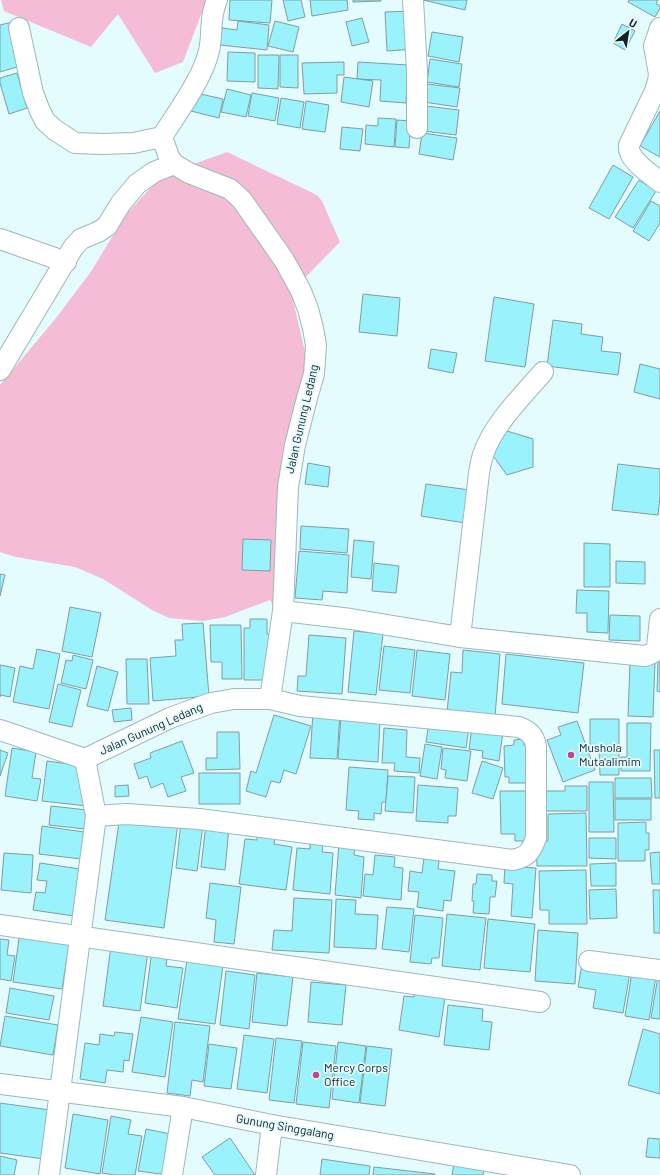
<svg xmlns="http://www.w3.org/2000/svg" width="660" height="1175" viewBox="0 0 660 1175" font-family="Barlow,sans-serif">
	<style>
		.green { fill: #f4bcd5 }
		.building { fill: #99f2fc; stroke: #829da0 }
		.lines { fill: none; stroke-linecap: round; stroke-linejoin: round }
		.minor-casing { stroke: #9cb8bb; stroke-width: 22 }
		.minor { stroke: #fff; stroke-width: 20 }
		.poi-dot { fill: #c6448c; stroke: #e5fcff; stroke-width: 1.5 }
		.labels { text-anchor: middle; stroke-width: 3.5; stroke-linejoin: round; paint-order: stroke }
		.street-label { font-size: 12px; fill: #152021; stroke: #e5fcff }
		.poi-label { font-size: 12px; fill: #152021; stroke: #e5fcff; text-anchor: start }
	</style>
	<rect width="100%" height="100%" fill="#e5fcff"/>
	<!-- green -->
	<g class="green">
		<path d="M1 0H210L205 4 183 62 155 73 118 14 91 47 4 11Z"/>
		<path d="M227 152 317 195 322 201 340 242 291 292 308 365 279 616 270 600 225 617 203 621 169 618 152 610 103 579 75 567 16 557 0 552V385L56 318 90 273 127 213 163 175Z"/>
	</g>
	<!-- building -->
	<g class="building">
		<path d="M230 0H272L270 23 229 20Z"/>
		<path d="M283 0H301L305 17 288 21Z"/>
		<path d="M310 0H347L348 10 312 16Z"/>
		<path d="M353 0H381V1L353 2Z"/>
		<path d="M423 0H467L465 10Z"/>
		<path d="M629 0H658L656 4 660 6V8L655 17 628 2Z"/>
		<path d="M412 11 414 49 387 51 385 12Z"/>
		<path d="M362 18 369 42 352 46 346 22Z"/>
		<path d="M238 21 269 25 267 50 220 45 222 28 237 30Z"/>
		<path d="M275 21 299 27 293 52 268 46Z"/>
		<path d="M12 22 24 65 0 72V25Z"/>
		<path d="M622 24 635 31 625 50 613 43Z"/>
		<path d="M432 32 463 37 459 62 428 56Z"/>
		<path d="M228 52 255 53V82L227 81Z"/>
		<path d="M258 55H279L278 89 258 88Z"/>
		<path d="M280 55H298V88L280 87Z"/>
		<path d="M430 59 462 64 459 87 427 82Z"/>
		<path d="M344 62V75H337V93L304 94 302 63Z"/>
		<path d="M358 62 408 65 406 103 380 101 381 80 357 79Z"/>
		<path d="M17 73 27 108 9 114 0 83V78Z"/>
		<path d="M344 77 373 81 369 107 341 102Z"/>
		<path d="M427 84 460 88 457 107 424 102Z"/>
		<path d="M227 89 251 95 246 117 221 112Z"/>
		<path d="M196 93 223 99 219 118 191 111Z"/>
		<path d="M252 93 279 98 275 121 248 116Z"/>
		<path d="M281 98 304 102 300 128 277 124Z"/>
		<path d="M306 101 329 105 325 132 302 129Z"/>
		<path d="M426 106 459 110 456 135 423 131Z"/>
		<path d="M660 111V157L640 146Z"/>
		<path d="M378 118 396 119 394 147 365 144 366 125 378 126Z"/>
		<path d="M397 120 411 121 409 148 395 147Z"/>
		<path d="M342 127 363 129 360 151 340 149Z"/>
		<path d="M422 133 457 138 453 160 419 154Z"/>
		<path d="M613 165 633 177 609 219 589 208Z"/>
		<path d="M639 180 656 191 633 228 615 217Z"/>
		<path d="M651 201 660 206V223L649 241 633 231Z"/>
		<path d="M363 294 400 298 397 336 359 332Z"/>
		<path d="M494 297 534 304 525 367 485 361Z"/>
		<path d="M553 320 582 324 581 334 603 337 601 351 621 353 618 375 547 366Z"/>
		<path d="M431 349 457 353 453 373 428 368Z"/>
		<path d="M640 364 660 369V399L634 392Z"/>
		<path d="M507 431 533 439V467L507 475 491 453Z"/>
		<path d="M308 463 330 467 328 487 305 484Z"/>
		<path d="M618 464 660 469V497L658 515 612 510Z"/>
		<path d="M426 484 470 490 465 523 421 516Z"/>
		<path d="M301 526 349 529 347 553 300 549Z"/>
		<path d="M243 539 271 540 270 571 242 570Z"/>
		<path d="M354 540 374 542 371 579 351 577Z"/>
		<path d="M584 543 610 544V587H584Z"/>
		<path d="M299 551 349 555 347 593 323 591 322 600 295 598Z"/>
		<path d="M616 561 645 562V584L616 583Z"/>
		<path d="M374 563 399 566 396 593 372 591Z"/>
		<path d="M0 574 5 575 0 596Z"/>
		<path d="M577 590 609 591 608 633 587 632V613H576Z"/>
		<path d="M70 607 101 613 92 657 62 651Z"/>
		<path d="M610 615 640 616V641L609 640Z"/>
		<path d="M250 619H267V634L273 635V680H244V628H250Z"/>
		<path d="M203 623 209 696 153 701 150 658 176 656 175 640H183L182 624Z"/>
		<path d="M210 625H241L242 679H222V662H211Z"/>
		<path d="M354 631 383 634 376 695 348 692Z"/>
		<path d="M309 635 346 638 342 694 297 691 298 676H306Z"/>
		<path d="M384 646 415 650 410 693 379 690Z"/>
		<path d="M37 649 60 654 49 709 13 702 20 666 33 669Z"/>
		<path d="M417 650 450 654 445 700 412 696Z"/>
		<path d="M463 650 500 654 495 717 447 712 451 672 462 673Z"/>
		<path d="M506 654 584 663 578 713 502 704Z"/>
		<path d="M73 655 93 660 86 689 61 683 66 660 72 661Z"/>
		<path d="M126 659H147L149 704H127Z"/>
		<path d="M658 661H660V692L657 691Z"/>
		<path d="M630 662 655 663 653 717 628 716Z"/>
		<path d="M0 665 15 668 10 697 0 695V697Z"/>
		<path d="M97 666 118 672 108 711 87 706Z"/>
		<path d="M58 684 81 690 72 727 49 722Z"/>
		<path d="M131 708 132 720 114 722 112 710Z"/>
		<path d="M313 712 340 713 337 759 310 758Z"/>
		<path d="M274 715 311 726 296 774 284 770 280 783 271 781 266 797 246 791 251 771 256 773Z"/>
		<path d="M341 716 380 719 378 762 338 759Z"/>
		<path d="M590 719H619V775H600L599 751H590Z"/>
		<path d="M577 721 595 770 563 782 547 740 561 735 558 727Z"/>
		<path d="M429 722 469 727 466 748 426 742Z"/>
		<path d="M627 723H651L650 771H621V757H627Z"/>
		<path d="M472 727 503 732 499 761 482 758 483 751 469 749Z"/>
		<path d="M384 728 407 730 406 757 420 758 419 773 394 771 395 763H382Z"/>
		<path d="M217 732H239L240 769 206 770V758H217Z"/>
		<path d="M524 739V745H530L531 783H509V777H505L504 746 514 745V740Z"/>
		<path d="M182 741 194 773 181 777 186 791 168 797 163 783 151 788 147 776 139 779 134 764 151 758 150 753Z"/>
		<path d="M425 744 442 747 437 779 420 776Z"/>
		<path d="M12 748 36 752 32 778 41 779 37 801 5 796Z"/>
		<path d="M443 748 471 751 467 781 445 778 446 770 441 769Z"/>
		<path d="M0 750 8 753 0 776Z"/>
		<path d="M654 750H660V798H655Z"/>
		<path d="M47 761 84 766 87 806 42 801Z"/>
		<path d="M482 761 503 768 493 799 472 793Z"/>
		<path d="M349 767 388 770 386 802H382L381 814 374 813V820L358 819 359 811 346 810Z"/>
		<rect x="199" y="773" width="41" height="31"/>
		<path d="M388 776 415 777 413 813 385 811Z"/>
		<path d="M615 778H651L652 798H615Z"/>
		<path d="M589 782H613L614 832H589Z"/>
		<path d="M128 785 129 796 115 797V786Z"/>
		<path d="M418 785 458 788 456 816H448V823L416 821Z"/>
		<path d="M565 786H587V811H542V791H565Z"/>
		<path d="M500 791H531L532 841H515V834H501Z"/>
		<rect x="615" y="799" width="36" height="21"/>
		<path d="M51 806 87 810 85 829 49 825Z"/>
		<path d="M586 813 587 866H537L536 841H548V814Z"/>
		<path d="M120 815 178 823 164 928 105 920Z"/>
		<path d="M181 822 203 825 197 871 176 868Z"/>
		<path d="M646 822V833H649V850H645V861H618V823Z"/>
		<path d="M206 824 229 827 225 870 201 867Z"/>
		<path d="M42 826 84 832 81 859 39 854Z"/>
		<path d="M257 835 275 837 274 844 292 847 286 890 239 884 245 839 257 840Z"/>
		<path d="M589 838H616V859L589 858Z"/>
		<path d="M310 843 323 844 322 852 333 853 330 894 293 890 297 848 310 849Z"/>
		<path d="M339 843 355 844 354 855 364 857 361 898 335 895Z"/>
		<path d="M660 852V884H652L650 853Z"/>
		<path d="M4 853 33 855 31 893 1 890Z"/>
		<path d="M375 855 395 857 394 867 403 868 401 900 363 896 365 874 373 875Z"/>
		<path d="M424 858 439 861 438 869 455 871 451 901 444 900 443 911 417 907 419 892 408 891 410 871 422 873Z"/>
		<path d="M40 863 80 869 74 916 33 910 36 892 45 893 47 881 37 880Z"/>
		<path d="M616 863V886H591L590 864Z"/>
		<path d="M505 866 536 868 532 918 511 916 513 884 504 883Z"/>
		<path d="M586 870 587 924H549V910H540L539 871Z"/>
		<path d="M477 874 492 875V881H497L495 897H490L489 914 473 913 474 901H472L473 884H476Z"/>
		<path d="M210 883 241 887 234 944 214 942 216 920 206 918Z"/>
		<path d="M616 889 617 918 590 919 589 890Z"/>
		<path d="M653 890H660V933H654Z"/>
		<path d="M294 898 332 900 329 953 272 950 274 930 292 931Z"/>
		<path d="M336 899 356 900 355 914 378 915 376 949 334 947Z"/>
		<path d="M387 907 414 909 409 952 382 949Z"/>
		<path d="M447 914 486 918 480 970 442 966Z"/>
		<path d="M415 915 443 918 439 958H432L431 964 410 962Z"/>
		<path d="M488 919 535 924 530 972 484 968Z"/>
		<path d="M538 930 578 933 575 984 535 981Z"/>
		<path d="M20 931 70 939 62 989 13 982Z"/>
		<path d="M0 939 9 940 7 955 15 956 11 981 0 979Z"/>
		<path d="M111 946 148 951 140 1011 103 1006Z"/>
		<path d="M152 950 168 952 166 966 183 968 177 1008 145 1003Z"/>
		<path d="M187 960 223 965 215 1024 178 1019Z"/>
		<path d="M582 964 630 972 623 1013 593 1008 596 990 578 987Z"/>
		<path d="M226 971 255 975 249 1029 220 1025Z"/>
		<path d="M632 972 656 976 649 1020 625 1016Z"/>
		<path d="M257 973 293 977 287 1026 252 1022Z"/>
		<path d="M658 976H660V1019L651 1018Z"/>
		<path d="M311 982 346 985 342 1025 308 1022Z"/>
		<path d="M10 988 54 996 49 1020 6 1013Z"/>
		<path d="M415 992 445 997 439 1037 399 1030 404 996 414 997Z"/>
		<path d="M448 1005 483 1009 482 1021 492 1022 489 1050 444 1045Z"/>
		<path d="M5 1016 58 1025 53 1055 0 1046Z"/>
		<path d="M141 1017 173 1022 165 1077 132 1072Z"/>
		<path d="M175 1022 210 1026 203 1082 192 1080 190 1096 167 1093Z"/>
		<path d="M643 1029 660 1034V1094L628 1085Z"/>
		<path d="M115 1032 133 1034 129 1061 124 1060 123 1072 107 1070 105 1083 80 1079 85 1043 99 1045 100 1034 114 1036Z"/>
		<path d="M244 1035 274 1039 267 1093 237 1089Z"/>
		<path d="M276 1038 302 1041 294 1103 269 1100Z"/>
		<path d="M303 1042 336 1046 329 1108 296 1104Z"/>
		<path d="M338 1042 366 1046 359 1103 332 1099Z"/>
		<path d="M209 1044 237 1048 231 1089 204 1086Z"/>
		<path d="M367 1046 392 1049 385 1106 360 1103Z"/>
		<path d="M0 1103 50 1110 44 1159 0 1153Z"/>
		<path d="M73 1114 108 1120 100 1174 65 1168Z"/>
		<path d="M111 1116 131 1120 128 1134 142 1136 135 1175H115L102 1173Z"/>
		<path d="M146 1129 175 1135 168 1175 138 1171Z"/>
		<path d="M230 1138 255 1175H215L202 1157Z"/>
		<path d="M648 1138 660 1139V1158L646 1157Z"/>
		<path d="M0 1156 17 1160 14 1175H0Z"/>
		<path d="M322 1159 370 1166 369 1175H320Z"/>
		<path d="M454 1164 484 1169 483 1175H452Z"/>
		<path d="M374 1167 435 1174V1175H373Z"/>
	</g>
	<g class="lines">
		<defs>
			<g id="minor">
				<path d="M413 0 417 71V128"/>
				<path d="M19 28 33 93 40 111 45 121 55 130 75 143 103 144 133 143 162 137"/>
				<path d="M660 28 654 46 659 74 658 81 655 91 629 145C627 160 650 173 660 182"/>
				<path d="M0 239 66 262"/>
				<path d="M0 370 73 248 81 239 98 232 107 226 121 203 137 184 154 172 174 164"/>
				<path d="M283 611 351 619 460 637 645 656C651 654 655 653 657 647L660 619"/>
				<path d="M460 637 479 473C480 467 481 461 483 455 492 426 523 395 543 372"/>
				<path d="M0 730 85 759 170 718 211 703 234 699H270L283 611 288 487 295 445 307 398 314 374 316 345 313 328 308 309 301 291 284 260 242 200 230 189 189 173 174 164 169 157 162 137C178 111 202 80 209 51 213 33 209 18 217 0"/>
				<path d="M85 759 96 816"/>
				<path d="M0 925 540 1002"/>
				<path d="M589 961 660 970"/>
				<path d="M0 1084 183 1107 272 1125 570 1175"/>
				<path d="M49 1175 96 816 126 814 199 819 513 860C527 857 531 852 536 838V746C534 735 529 731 519 727L300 706 270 699"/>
				<path d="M172 1175 183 1107"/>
				<path d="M266 1175 272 1125"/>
			</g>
		</defs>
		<!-- minor casing -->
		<use href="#minor" class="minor-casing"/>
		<!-- minor -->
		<use href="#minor" class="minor"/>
	</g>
	<!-- markers -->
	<g class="poi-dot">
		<circle cx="571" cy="755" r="4"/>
		<circle cx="316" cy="1075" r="4"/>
	</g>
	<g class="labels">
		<!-- street labels -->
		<g class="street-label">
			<text transform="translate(302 419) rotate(-77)" y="4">Jalan Gunung Ledang</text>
			<text transform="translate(151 729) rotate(-24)" y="4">Jalan Gunung Ledang</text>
			<text transform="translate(285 1127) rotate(10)" y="4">Gunung Singgalang</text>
		</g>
		<!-- poi labels -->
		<g class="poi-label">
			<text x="579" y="752">Mushola<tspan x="579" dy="14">Muta'alimim</tspan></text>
			<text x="324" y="1072">Mercy Corps<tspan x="324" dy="14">Office</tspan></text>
		</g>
	</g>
	<!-- north arrow -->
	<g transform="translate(628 32) rotate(30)" stroke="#e5fcff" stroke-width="3" paint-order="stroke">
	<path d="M0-3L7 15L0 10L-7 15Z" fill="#152021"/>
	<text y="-6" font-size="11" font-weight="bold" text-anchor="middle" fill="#152021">U</text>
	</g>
</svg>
